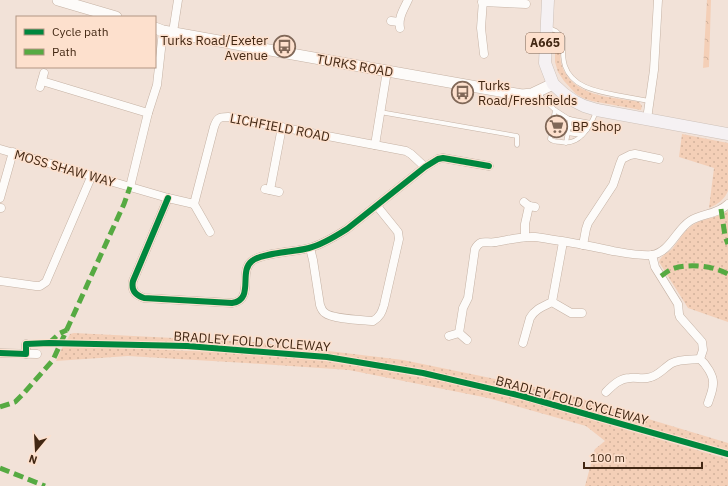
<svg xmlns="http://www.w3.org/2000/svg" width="728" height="486" viewBox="0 0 728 486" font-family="'IBM Plex Sans',sans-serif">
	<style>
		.green { fill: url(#green-dots) }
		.forest { fill: url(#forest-crowns) }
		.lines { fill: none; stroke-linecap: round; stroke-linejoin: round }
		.lane-casing { stroke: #c5b2a4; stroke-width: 5 }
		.street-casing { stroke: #c5b2a4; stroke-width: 9 }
		.secondary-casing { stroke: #c5b2a4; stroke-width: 12 }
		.primary-casing { stroke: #cdc1b9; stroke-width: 13 }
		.lane { stroke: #fdfbf9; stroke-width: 4 }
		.street { stroke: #fdfbf9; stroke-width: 8 }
		.secondary { stroke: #fdfbf9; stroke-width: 11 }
		.primary { stroke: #f5f1f3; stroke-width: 12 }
		.quiet { stroke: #56aa42; stroke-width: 5; stroke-dasharray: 10 5; stroke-linecap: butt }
		.cycleway-casing { stroke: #fde0cd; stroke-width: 8 }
		.cycleway { stroke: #00873e; stroke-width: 6 }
		.labels { text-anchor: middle; stroke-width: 3; stroke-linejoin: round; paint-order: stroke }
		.shield { fill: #fde0cd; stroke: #7a5e4b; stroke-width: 1 }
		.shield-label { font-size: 12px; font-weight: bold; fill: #422713 }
		.poi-label { font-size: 13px; fill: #422713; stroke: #fde0cd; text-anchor: start }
		.street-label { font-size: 13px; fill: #422713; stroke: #fde0cd }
	</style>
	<defs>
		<pattern id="green-dots" width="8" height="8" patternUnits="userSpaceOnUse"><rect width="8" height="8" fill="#f4cfb7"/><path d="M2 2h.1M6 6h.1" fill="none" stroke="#d2b29c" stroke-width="1.8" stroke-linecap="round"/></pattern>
		<pattern id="forest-crowns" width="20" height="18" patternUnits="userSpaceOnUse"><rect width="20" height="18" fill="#f4cfb7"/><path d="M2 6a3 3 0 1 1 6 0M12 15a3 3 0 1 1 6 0" fill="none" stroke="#d2b29c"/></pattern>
	</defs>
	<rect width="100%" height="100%" fill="#f2e2d8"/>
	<!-- green -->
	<g class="green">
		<path d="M555 36H557C563 44 559 54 561 63 570 97 612 97 639 102L642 106 641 110 592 101 583 98 576 94 564 81 558 72 555 62Z"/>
		<path d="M682 134 728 143V191C724 200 718 204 709 208L714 168 679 157Z"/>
		<path d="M728 211V322L688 308 659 262C661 255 667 254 672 249 681 238 684 229 698 222 708 218 719 217 728 211Z"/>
		<path d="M74 333 253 342 403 360 559 392 728 443V452L523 393 421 370 327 354 248 346 185 342 67 340 70 334Z"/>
		<path d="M63 346 246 353 325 361 382 370 441 381 526 401 728 459V486H585L595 449 605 441 586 426 488 398 349 370 246 363 128 356 56 361Z"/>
	</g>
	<!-- forest -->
	<path class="forest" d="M707 0H711L709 67 703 68Z"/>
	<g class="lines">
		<defs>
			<g id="lane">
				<path d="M547 27 556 31 563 38C563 48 562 57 565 66 572 87 596 91 616 95 627 97 638 99 649 101"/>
				<path d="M538 92 543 99 555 110 550 139C553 142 557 142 561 142 580 146 590 127 596 112"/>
				<path d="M555 110 569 119 591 123"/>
				<path d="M380 112 517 136V145"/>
				<path d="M568 127 587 130"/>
				<path d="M567 133 582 135"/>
				<path d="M566 143 570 119"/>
			</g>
			<g id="street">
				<path d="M483 0 481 28 484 54"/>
				<path d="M482 2 526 4"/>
				<path d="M391 21 399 22"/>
				<path d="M400 28C398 17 404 9 408 0"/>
				<path d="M173 32 178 0"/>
				<path d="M42 81 148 113"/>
				<path d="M40 87 44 73"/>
				<path d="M647 119 654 70 658 0"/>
				<path d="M375 145 387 71"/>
				<path d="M0 149 168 198 194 204"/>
				<path d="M130 187 148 113 157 85 163 31"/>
				<path d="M265 189 279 192"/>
				<path d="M270 190 282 127"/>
				<path d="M0 198 13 152"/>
				<path d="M168 198 133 281C131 290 135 295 144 298L232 303C255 300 238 271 252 261 261 253 295 252 309 248 321 245 336 236 347 229L425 167 438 159 443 158 489 166"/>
				<path d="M524 202 529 206 535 207"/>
				<path d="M194 204 214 127C217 118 219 117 228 117L406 151 411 154 425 167"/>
				<path d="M194 204 210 232"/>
				<path d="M0 208H1"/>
				<path d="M525 237V224L529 206"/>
				<path d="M583 245 586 229 588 223 613 185 620 164 622 159 630 155 635 154 659 159"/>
				<path d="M310 248 313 260 320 305C321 308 322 311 325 313 332 319 363 320 373 321 380 317 382 312 384 305L399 239 398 232 377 206"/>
				<path d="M652 255 655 267 678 304 679 314 680 317 702 342 703 350 700 359C706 364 714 376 713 384 713 390 710 397 708 403"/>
				<path d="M0 281 36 286H40L46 282 92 175"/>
				<path d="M552 302 571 313H582"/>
				<path d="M459 333 463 308 468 298 475 249C481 238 486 244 496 242 509 240 521 236 535 237 544 238 553 240 562 241 579 244 596 247 613 251 625 253 639 256 652 255 670 252 676 230 690 221 702 213 717 215 728 204"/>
				<path d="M449 336 459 333 467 340"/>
				<path d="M523 343 530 318C535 309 544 306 552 302L563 242"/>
				<path d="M0 353 37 354"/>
				<path d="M26 354V344"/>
				<path d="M606 392C613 385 620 378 630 378 637 377 643 380 651 377 659 375 665 367 672 363 680 359 691 360 700 359"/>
			</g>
			<g id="secondary">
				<path d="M58 0 116 17"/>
				<path d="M155 28 163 31 522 95 532 94 553 84"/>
			</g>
			<path id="primary" d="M548 0 545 63 553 84 564 94 574 101 584 106 597 110 728 134"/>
		</defs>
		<!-- lane casing -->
		<use href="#lane" class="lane-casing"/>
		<!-- street casing -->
		<use href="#street" class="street-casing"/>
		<!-- secondary casing -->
		<use href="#secondary" class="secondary-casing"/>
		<!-- primary casing -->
		<use href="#primary" class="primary-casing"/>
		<!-- lane -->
		<use href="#lane" class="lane"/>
		<!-- street -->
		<use href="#street" class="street"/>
		<!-- secondary -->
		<use href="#secondary" class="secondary"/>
		<!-- primary -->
		<use href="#primary" class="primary"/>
		<!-- quiet -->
		<g class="quiet">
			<path d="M721 209 725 236 728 244"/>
			<path d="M661 276C664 274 668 271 672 269 688 263 714 266 728 274"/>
			<path d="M49 343 60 333 67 330"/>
			<path d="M0 407 15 402 24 393 53 360 124 204 130 187"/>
			<path d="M0 468 45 486"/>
		</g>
		<defs>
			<g id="cycleway">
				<path d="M168 198 133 281C131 290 135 295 144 298L232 303C255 300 238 271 252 261 261 253 295 252 309 248 321 245 336 236 347 229L425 167 438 159 443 158 489 166"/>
				<path d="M0 353 26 354V344L49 343 187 346 327 357 423 373 522 396 728 454"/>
			</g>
		</defs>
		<!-- cycleway casing -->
		<use href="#cycleway" class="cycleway-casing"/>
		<!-- cycleway -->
		<use href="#cycleway" class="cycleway"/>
	</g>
	<!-- icons -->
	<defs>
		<symbol id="bus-ring" viewBox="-11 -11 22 22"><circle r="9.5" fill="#fde0cd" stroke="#806858" stroke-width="1.5"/><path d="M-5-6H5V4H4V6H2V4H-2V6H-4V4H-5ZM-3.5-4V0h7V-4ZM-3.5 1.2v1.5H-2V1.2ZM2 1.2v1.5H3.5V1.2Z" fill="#806858"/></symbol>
		<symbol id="supermarket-ring" viewBox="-11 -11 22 22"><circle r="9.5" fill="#fde0cd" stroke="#806858" stroke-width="1.5"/><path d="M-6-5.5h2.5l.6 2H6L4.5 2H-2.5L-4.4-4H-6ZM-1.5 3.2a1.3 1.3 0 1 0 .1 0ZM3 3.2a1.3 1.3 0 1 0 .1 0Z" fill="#806858"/></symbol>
	</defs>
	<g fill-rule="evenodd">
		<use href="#bus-ring" x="272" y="34" width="25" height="25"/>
		<use href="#bus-ring" x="450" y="80" width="25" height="25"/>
		<use href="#supermarket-ring" x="544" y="114" width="25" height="25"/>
	</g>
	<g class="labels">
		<!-- shield labels -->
		<rect class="shield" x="526" y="33" width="38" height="20" rx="3"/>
		<g class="shield-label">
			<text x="545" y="47">A665</text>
		</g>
		<!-- poi labels -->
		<g class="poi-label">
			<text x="268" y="45" text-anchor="end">Turks Road/Exeter<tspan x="268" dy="15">Avenue</tspan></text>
			<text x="478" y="90">Turks<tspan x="478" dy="15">Road/Freshfields</tspan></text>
			<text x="572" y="131">BP Shop</text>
		</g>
		<!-- street labels -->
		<g class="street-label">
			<text transform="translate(355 65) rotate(10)" y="5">TURKS ROAD</text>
			<text transform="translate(280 127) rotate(11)" y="5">LICHFIELD ROAD</text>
			<text transform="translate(65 168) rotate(16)" y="5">MOSS SHAW WAY</text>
			<text transform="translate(252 341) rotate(4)" y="5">BRADLEY FOLD CYCLEWAY</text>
			<text transform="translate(572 400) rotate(15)" y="5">BRADLEY FOLD CYCLEWAY</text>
		</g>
	</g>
	<!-- legend -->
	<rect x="16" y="16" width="140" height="52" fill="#fde0cd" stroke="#b29683"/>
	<rect x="24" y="29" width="20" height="6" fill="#00873e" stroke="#b29683"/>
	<text x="52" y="36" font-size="12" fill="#422713">Cycle path</text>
	<rect x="24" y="49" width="20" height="6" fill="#56aa42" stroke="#b29683"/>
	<text x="52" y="56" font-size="12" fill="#422713">Path</text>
	<!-- north arrow -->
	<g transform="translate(36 450) rotate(198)" stroke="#fde0cd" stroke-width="3" paint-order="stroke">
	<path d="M0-3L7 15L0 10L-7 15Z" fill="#422713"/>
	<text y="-6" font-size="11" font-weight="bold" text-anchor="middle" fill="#422713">N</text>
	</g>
	<!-- scale -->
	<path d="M584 462v6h118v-6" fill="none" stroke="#422713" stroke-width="2"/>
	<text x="590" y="462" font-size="12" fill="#422713" stroke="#fde0cd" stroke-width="3" paint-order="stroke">100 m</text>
</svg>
